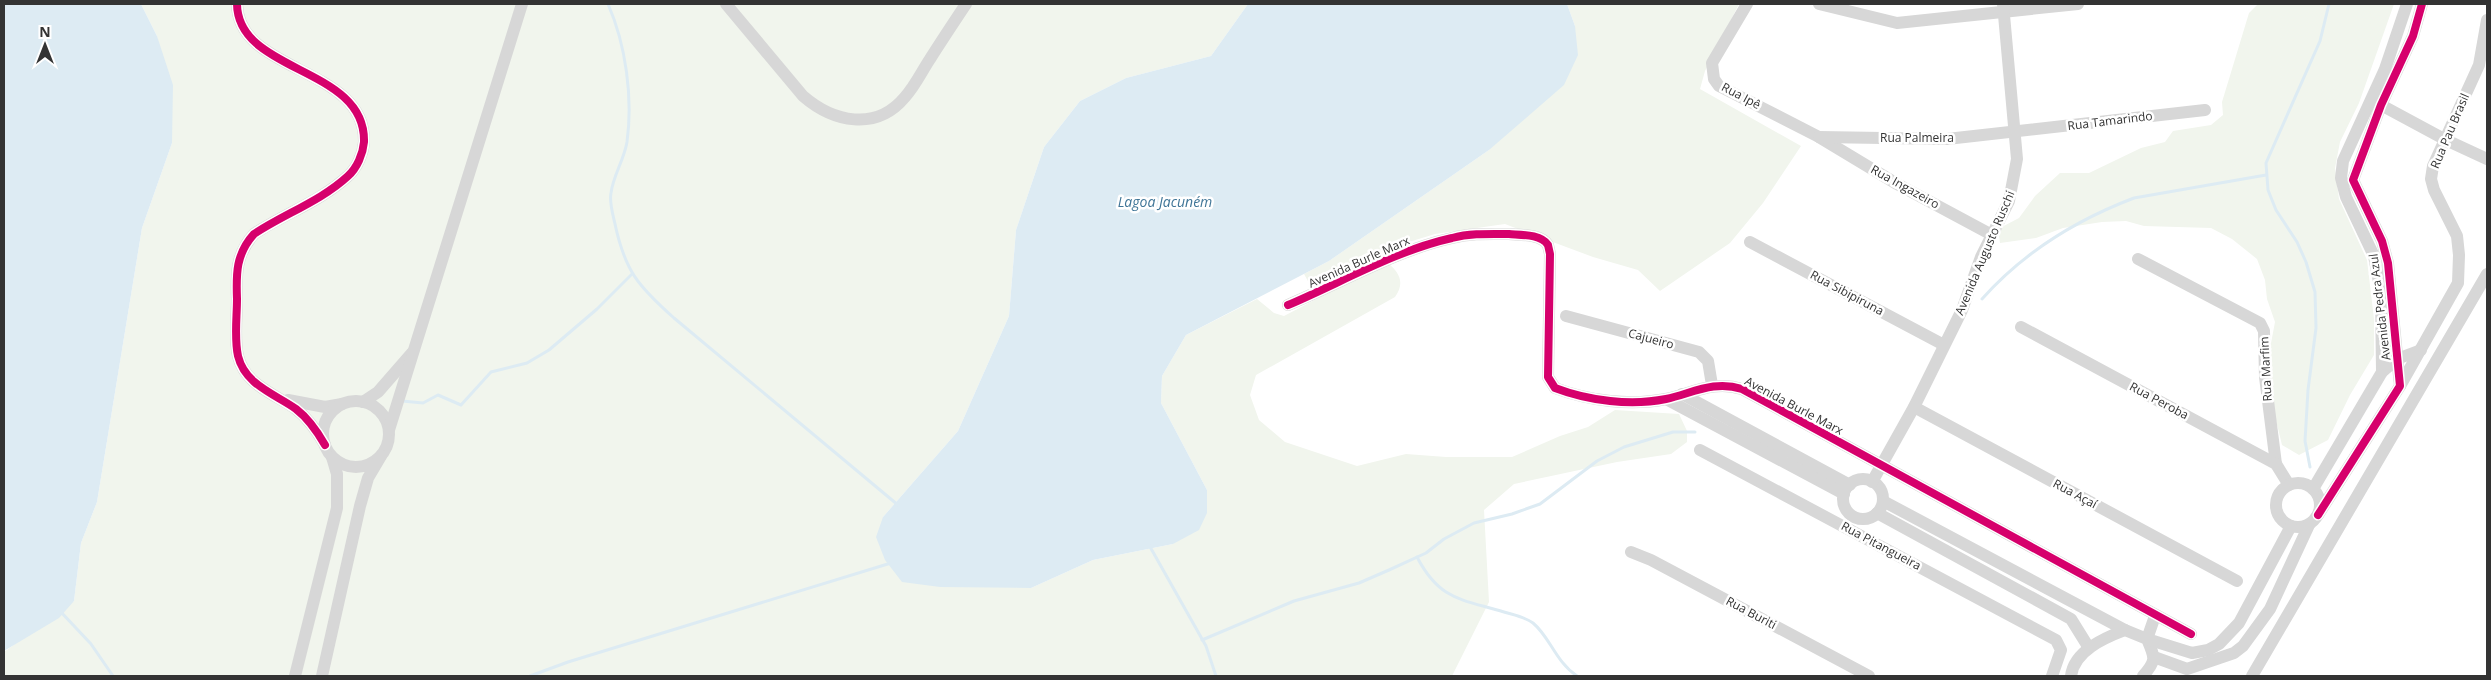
<svg xmlns="http://www.w3.org/2000/svg" width="2491" height="680" viewBox="0 0 2491 680" font-family="'Open Sans',sans-serif">
	<style>
		.green { fill: #f1f5ed }
		.water { fill: #ddebf3 }
		.lines { fill: none; stroke-linecap: round; stroke-linejoin: round }
		.stream { stroke: #ddebf3; stroke-width: 3 }
		.minor { stroke: #d7d7d7; stroke-width: 12 }
		.cycleway-casing { stroke: #fff; stroke-width: 11 }
		.cycleway { stroke: #d6006c; stroke-width: 8 }
		.labels { text-anchor: middle; stroke-width: 5; stroke-linejoin: round; paint-order: stroke }
		.street-label { font-size: 12px; fill: #333; stroke: #fff }
		.water-label { font-size: 14px; font-style: italic; fill: #3f7597; stroke: #fff }
	</style>
	<rect width="100%" height="100%" fill="#fff"/>
	<!-- green -->
	<g class="green">
		<path d="M141 4H1248L1211 56 1126 78 1080 101 1044 147 1016 230 1009 316 958 431 883 517 1031 588 1093 560 1173 544 1207 490 1161 403 1162 376 1186 335 1257 299 1274 313 1284 316 1387 262C1400 273 1405 283 1395 297L1256 375 1250 395 1259 420 1285 442 1357 466 1406 454 1446 457H1512L1560 436 1588 427 1615 410 1679 414 1687 431V442L1671 454 1617 462 1514 484 1484 510 1489 602 1452 676H4V652L74 601 81 543 97 502 142 228 172 143 157 36Z"/>
		<path d="M1567 4H1739L1705 71 1700 89 1801 146 1763 203 1730 243 1660 291 1638 270 1593 257 1505 224 1435 234 1386 249 1364 265 1309 283 1304 274 1329 261 1489 150 1575 26Z"/>
		<path d="M2258 4H2394L2359 103 2340 142 2335 168 2339 199 2367 260 2374 319V355L2350 395 2328 440 2299 455 2282 445 2265 375 2275 322 2267 299 2265 280 2257 259 2232 239 2211 228 2144 226 2126 221 2102 222 2063 228 2036 238 2000 243 1998 229 2019 218 2035 196 2060 173H2089L2141 148 2165 142 2173 131 2211 125 2223 115 2222 102 2249 13Z"/>
	</g>
	<!-- water -->
	<g class="water">
		<path d="M4 4H141L157 36 173 85 172 143 142 228 97 502 81 543 74 601 59 618 4 651Z"/>
		<path d="M1248 4H1567L1575 26 1578 55 1564 85 1489 150 1329 261 1186 335 1162 376 1161 403 1207 490V513L1199 530 1173 544 1093 560 1031 588 940 587 902 582 885 560 876 537 883 517 958 431 1009 316 1016 230 1044 147 1080 101 1126 78 1211 56Z"/>
	</g>
	<g class="lines">
		<!-- stream -->
		<g class="stream">
			<path d="M608 4C626 45 633 98 627 142 624 160 613 176 611 193 609 202 613 215 615 224 625 271 638 286 674 318L898 505"/>
			<path d="M1982 299C2023 253 2076 220 2134 198L2266 175"/>
			<path d="M402 401 423 403 438 395 461 405 491 372 527 363 549 350 597 309 632 274"/>
			<path d="M2310 467 2305 441 2308 390 2316 328 2315 292 2306 262 2297 242 2276 210 2268 190 2266 163 2320 41 2329 4"/>
			<path d="M1149 545 1206 646 1216 676"/>
			<path d="M1417 557C1440 601 1462 599 1504 612 1514 615 1525 617 1533 623 1550 637 1555 661 1577 676"/>
			<path d="M60 611 91 644 113 676"/>
			<path d="M1202 640 1294 601 1359 583 1389 570 1426 553 1444 539 1474 523 1512 514 1540 504 1597 461 1624 447 1673 432H1695"/>
			<path d="M530 676 568 662 891 563"/>
		</g>
		<!-- minor -->
		<g class="minor">
			<path d="M237 4C238 74 366 66 364 142 363 154 357 168 348 176 321 201 284 214 254 234 236 254 236 273 237 299 237 317 234 338 238 356 245 385 275 394 296 409 309 419 317 431 325 445"/>
			<path d="M726 4 803 96C833 122 876 132 905 97 915 86 922 71 930 59 942 40 954 22 966 4"/>
			<path d="M1747 4 1712 63 1714 79 1719 86 1819 137 1897 184 1992 235"/>
			<path d="M1819 4 1897 23 2078 4"/>
			<path d="M2381 105 2446 140 2487 159"/>
			<path d="M1819 137 1947 139 2205 110"/>
			<path d="M1750 242 1944 345"/>
			<path d="M2138 259 2260 323 2264 331 2265 377 2276 464"/>
			<path d="M1288 305C1340 283 1397 250 1452 238 1471 233 1490 234 1509 234 1521 235 1541 234 1548 245L1550 254 1548 377 1555 388C1589 401 1631 406 1666 399 1693 393 1714 380 1742 389L2191 634"/>
			<path d="M1566 316 1699 352 1708 361 1712 385"/>
			<path d="M2021 327 2276 464 2289 485"/>
			<path d="M2382 372 2381 293 2374 256 2346 197 2341 178 2343 161 2385 69 2407 4"/>
			<path d="M2400 386 2458 283 2459 255 2457 236 2434 190 2431 179 2433 166 2479 65 2487 20"/>
			<path d="M1682 394 1850 485"/>
			<path d="M1666 399 1844 494"/>
			<path d="M288 400 325 407 342 404"/>
			<circle cx="356" cy="434" r="33"/>
			<path d="M363 402 378 392 412 353"/>
			<path d="M1914 407 2237 581"/>
			<path d="M389 430 522 4"/>
			<path d="M1700 450 2056 640 2061 650 2052 676"/>
			<circle cx="1863" cy="499" r="20"/>
			<path d="M1872 482 1914 407 1962 310 1981 257 2009 201 2017 159 2003 4"/>
			<circle cx="2298" cy="505" r="22"/>
			<path d="M2313 489 2382 372 2397 359 2421 350"/>
			<path d="M1883 501 2125 630 2147 639C2155 658 2157 660 2143 676"/>
			<path d="M1877 513 2071 619 2089 648"/>
			<path d="M2318 515 2400 386 2388 263 2382 241 2353 180 2381 105 2413 36 2422 4"/>
			<path d="M1631 552 1651 560 1869 676"/>
			<path d="M2155 616 2147 639 2192 653 2208 650 2219 644 2239 623 2291 526"/>
			<path d="M2154 657 2187 669 2234 653 2243 646 2270 609 2309 525"/>
			<path d="M295 676 337 508V474L332 457"/>
			<path d="M322 676 360 506 368 478 381 456"/>
			<path d="M2071 676C2074 651 2104 638 2125 630"/>
			<path d="M2252 676 2487 274"/>
		</g>
		<defs>
			<g id="cycleway">
				<path d="M237 4C238 74 366 66 364 142 363 154 357 168 348 176 321 201 284 214 254 234 236 254 236 273 237 299 237 317 234 338 238 356 245 385 275 394 296 409 309 419 317 431 325 445"/>
				<path d="M1288 305C1340 283 1397 250 1452 238 1471 233 1490 234 1509 234 1521 235 1541 234 1548 245L1550 254 1548 377 1555 388C1589 401 1631 406 1666 399 1693 393 1714 380 1742 389L2191 634"/>
				<path d="M2318 515 2400 386 2388 263 2382 241 2353 180 2381 105 2413 36 2422 4"/>
			</g>
		</defs>
		<!-- cycleway casing -->
		<use href="#cycleway" class="cycleway-casing"/>
		<!-- cycleway -->
		<use href="#cycleway" class="cycleway"/>
	</g>
	<g class="labels">
		<!-- street labels -->
		<g class="street-label">
			<text transform="translate(1741 96) rotate(28)" y="4">Rua Ipê</text>
			<text transform="translate(2110 121) rotate(-7)" y="4">Rua Tamarindo</text>
			<text transform="translate(2450 131) rotate(-67)" y="4">Rua Pau Brasil</text>
			<text x="1917" y="142">Rua Palmeira</text>
			<text transform="translate(1905 187) rotate(29)" y="4">Rua Ingazeiro</text>
			<text transform="translate(1985 253) rotate(-67)" y="4">Avenida Augusto Ruschi</text>
			<text transform="translate(1359 262) rotate(-24)" y="4">Avenida Burle Marx</text>
			<text transform="translate(1847 293) rotate(28)" y="4">Rua Sibipiruna</text>
			<text transform="translate(2380 307) rotate(-97)" y="4">Avenida Pedra Azul</text>
			<text transform="translate(1651 339) rotate(15)" y="4">Cajueiro</text>
			<text transform="translate(2266 369) rotate(-93)" y="4">Rua Marfim</text>
			<text transform="translate(2159 401) rotate(28)" y="4">Rua Peroba</text>
			<text transform="translate(1794 406) rotate(28)" y="4">Avenida Burle Marx</text>
			<text transform="translate(2075 494) rotate(28)" y="4">Rua Açaí</text>
			<text transform="translate(1881 546) rotate(28)" y="4">Rua Pitangueira</text>
			<text transform="translate(1751 613) rotate(28)" y="4">Rua Buriti</text>
		</g>
		<!-- water labels -->
		<g class="water-label">
			<text x="1165" y="207">Lagoa Jacuném</text>
		</g>
	</g>
	<!-- border -->
	<rect width="2491" height="680" fill="none" stroke="#333333" stroke-width="10"/>
	<!-- north arrow -->
	<g transform="translate(45 45)" stroke="#ffffff" stroke-width="4" paint-order="stroke">
	<path d="M0-4L9 19L0 12L-9 19Z" fill="#333333"/>
	<text y="-8" font-size="14" font-weight="bold" text-anchor="middle" fill="#333333">N</text>
	</g>
</svg>
